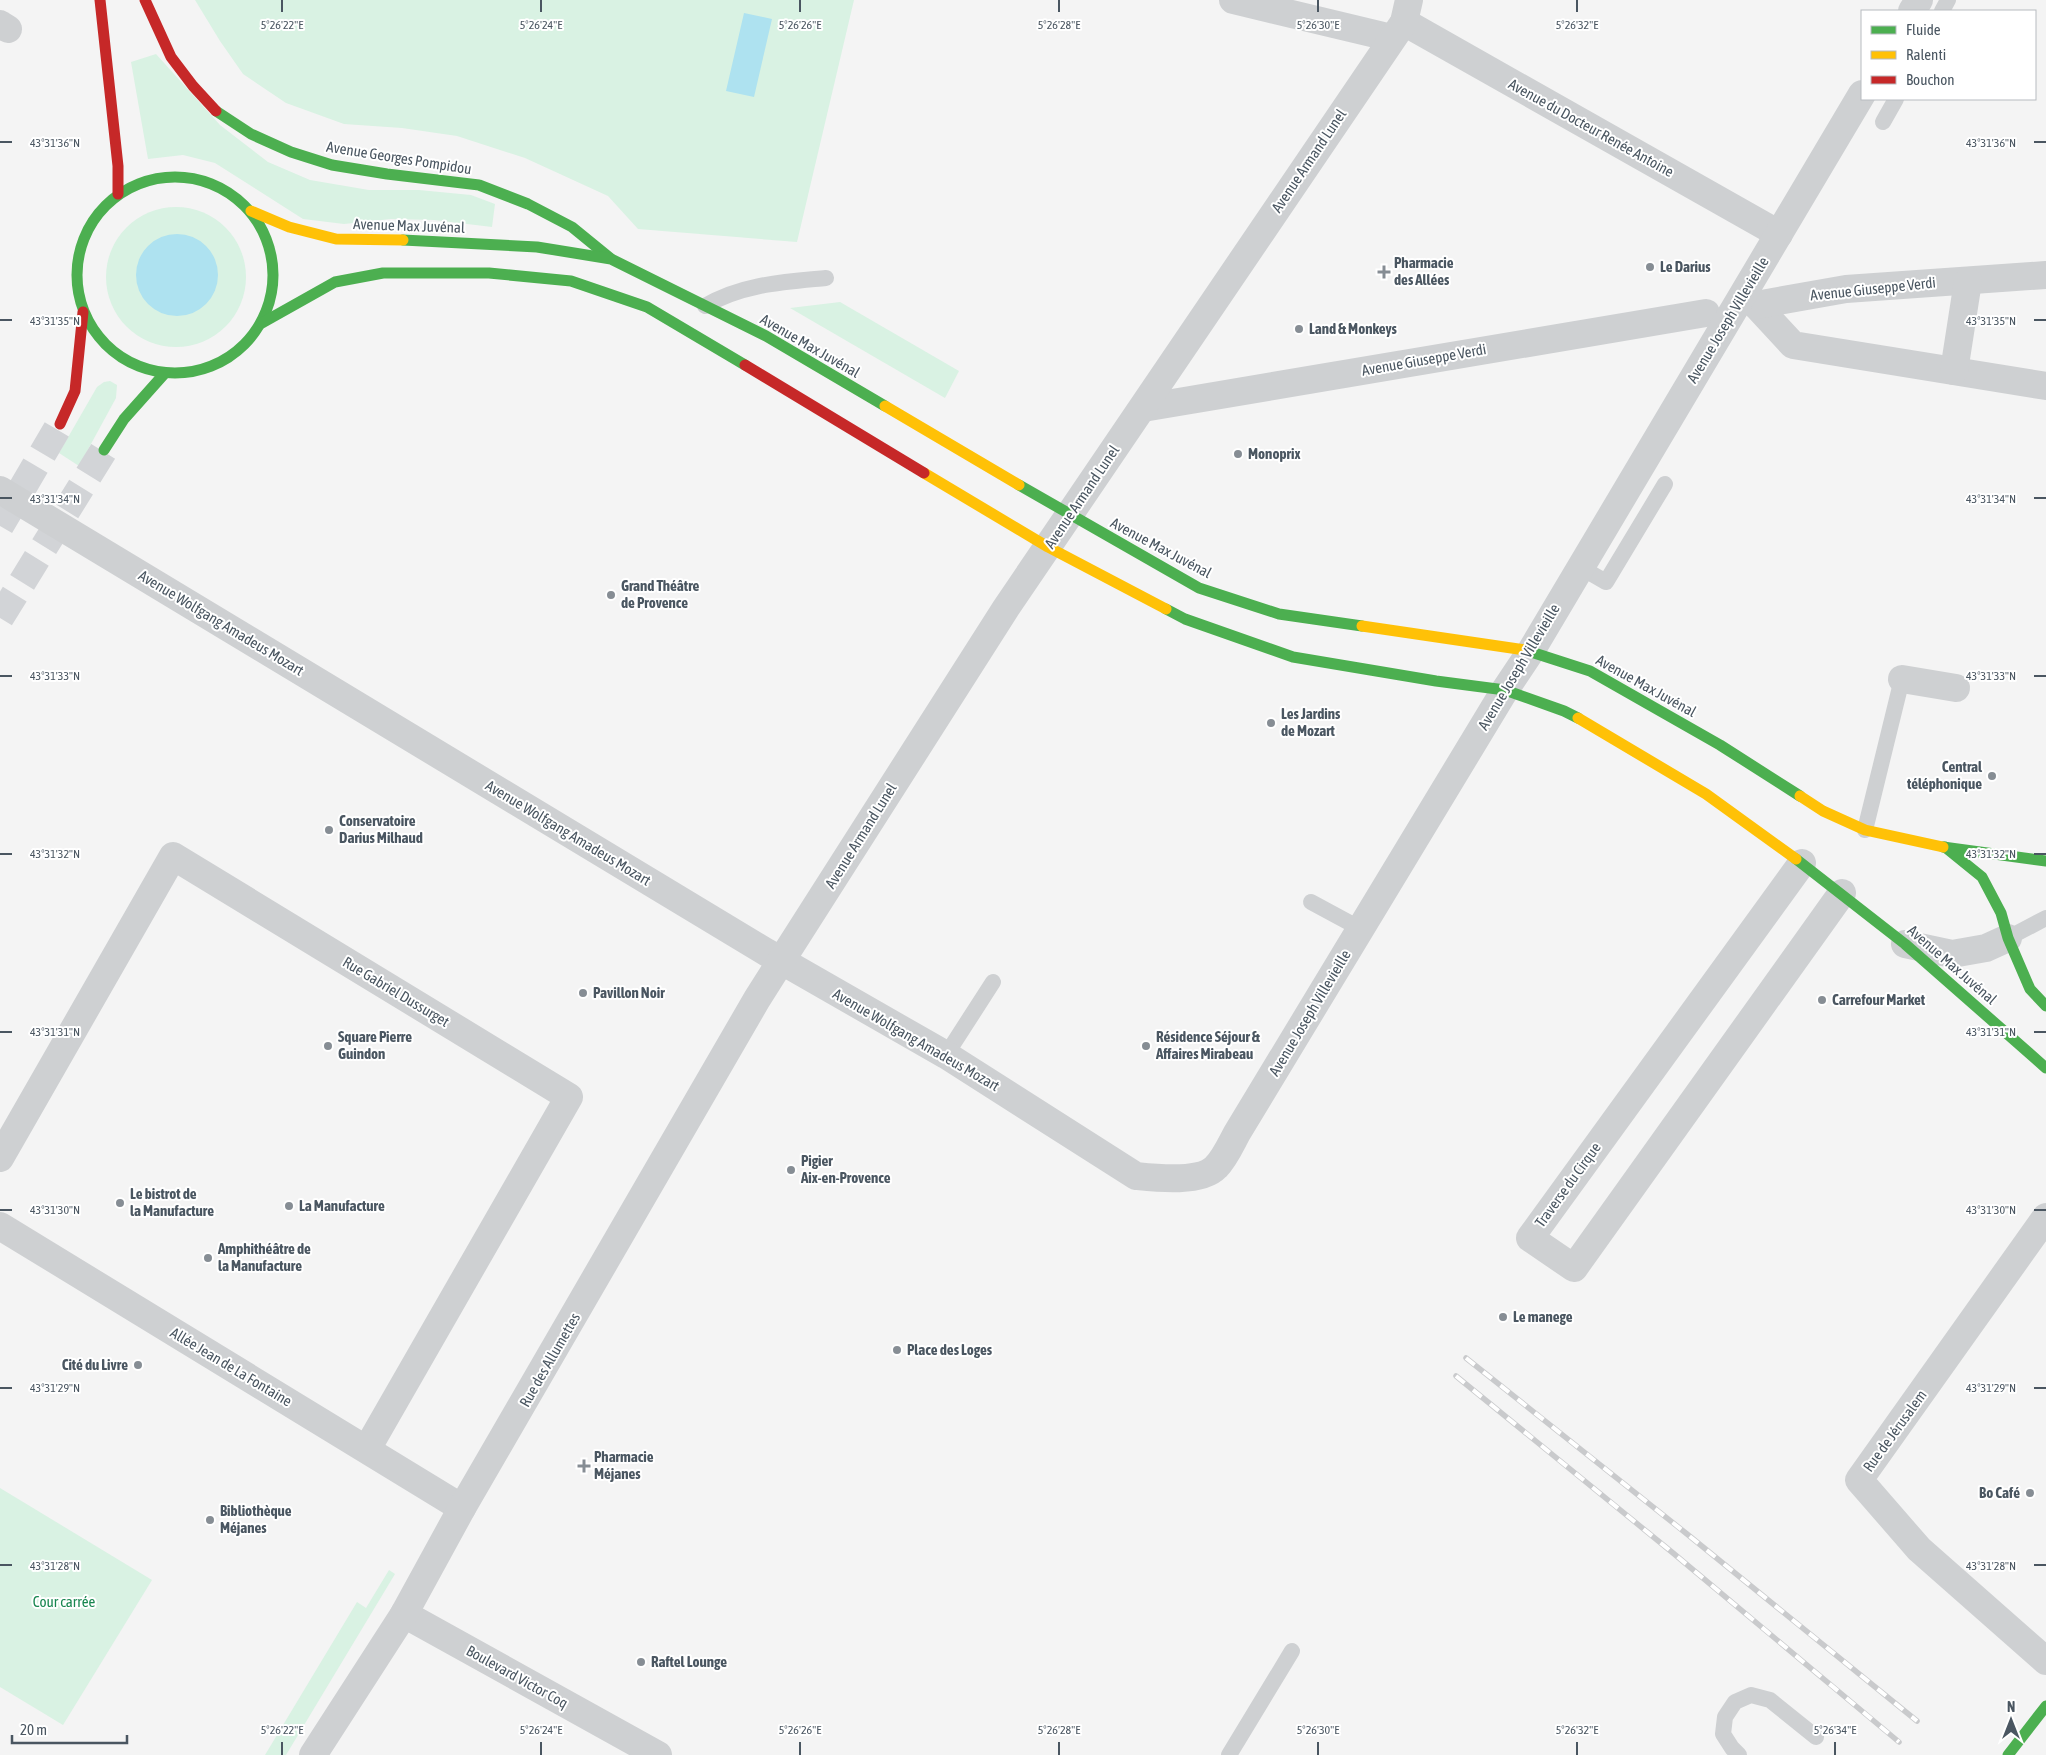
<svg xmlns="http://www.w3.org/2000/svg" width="2046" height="1755" viewBox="0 0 2046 1755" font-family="'Asap Condensed',sans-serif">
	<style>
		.green { fill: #d9f2e3 }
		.water { fill: #aee2f0 }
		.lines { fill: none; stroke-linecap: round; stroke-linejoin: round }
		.secondary-tunnel { stroke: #d2d4d7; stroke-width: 28; stroke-dasharray: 28 14; stroke-linecap: butt }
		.lane { stroke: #ced0d2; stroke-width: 16 }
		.street { stroke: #ced0d2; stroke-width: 28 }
		.fast { stroke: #4caf50; stroke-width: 11 }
		.slow { stroke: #ffc107; stroke-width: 11 }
		.jam { stroke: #c62828; stroke-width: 11 }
		.rail-casing { stroke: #c9cacc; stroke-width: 5.5 }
		.rail { stroke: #fff; stroke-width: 4; stroke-dasharray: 11; stroke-linecap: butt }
		.ticks { fill: none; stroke: #4a5661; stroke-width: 2 }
		.poi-dot { fill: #868d94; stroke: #fff; stroke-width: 2 }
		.labels { text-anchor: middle; stroke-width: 4; stroke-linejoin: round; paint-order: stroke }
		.street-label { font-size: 15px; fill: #4a5661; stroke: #fff }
		.poi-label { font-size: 15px; font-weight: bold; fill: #4a5661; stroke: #fff; text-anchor: start }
		.park-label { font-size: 15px; fill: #17864f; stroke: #fff }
		.ticks-label { font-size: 12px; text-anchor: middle; fill: #4a5661; stroke: #fff; stroke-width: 4; stroke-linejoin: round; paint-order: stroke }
	</style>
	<rect width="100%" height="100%" fill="#f4f4f4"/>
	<!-- green -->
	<g class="green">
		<path d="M195 0H854L797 242 638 229 608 196 525 158 457 136 402 128 344 124 286 103 243 74 220 41Z"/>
		<path d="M156 54 220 125 268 162 310 180 369 190H419L471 195 495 204 492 227 434 220 391 219 344 224 303 219 215 163 183 155 148 159 131 62Z"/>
		<circle cx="176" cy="277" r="70"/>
		<path d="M840 302 959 371 945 398 790 308Z"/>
		<path d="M110 381 117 385 116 398 79 466 59 453 97 387 104 382Z"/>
		<path d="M0 1488 152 1580 63 1725 0 1687Z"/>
		<path d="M389 1570 395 1574 286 1755H265L357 1602 366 1608Z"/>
	</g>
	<!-- water -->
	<g class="water">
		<path d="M744 13 772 19 754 97 726 91Z"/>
		<circle cx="177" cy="275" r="41"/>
	</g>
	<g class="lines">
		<!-- secondary-tunnel -->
		<g class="secondary-tunnel">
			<path d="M0 526 60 424"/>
			<path d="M0 618 104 450"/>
		</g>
		<!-- lane -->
		<g class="lane">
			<path d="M1942 11 1948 0"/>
			<path d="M1883 122 1896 99"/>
			<path d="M705 306C742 284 784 282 826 278"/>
			<path d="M1580 567 1606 582 1665 484"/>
			<path d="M1865 830 1902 679"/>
			<path d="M1311 902 1361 929"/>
			<path d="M2008 938 2046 918"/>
			<path d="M946 1055 993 982"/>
			<path d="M1229 1755 1292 1651"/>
			<path d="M1739 1755 1732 1748 1723 1734 1725 1717 1735 1702 1751 1695 1770 1700 1816 1737"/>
		</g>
		<!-- street -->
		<g class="street">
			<path d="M1233 0 1392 38"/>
			<path d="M1912 11 1919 0"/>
			<path d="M1404 22 1779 234"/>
			<path d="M0 24 8 29"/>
			<path d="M1756 305 1793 345 2046 386"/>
			<path d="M1756 305 1846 289 2046 275"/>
			<path d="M1954 371 1968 281"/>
			<path d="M1143 408 1706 313"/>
			<path d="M0 490 766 952 946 1055 1136 1176C1156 1178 1201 1183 1216 1167 1225 1158 1231 1144 1237 1133L1505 690 1531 651 1862 94"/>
			<path d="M1902 679 1956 688"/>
			<path d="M1802 863 1530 1238 1574 1268 1842 893"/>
			<path d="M1905 944 1952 954 1986 948 2008 938"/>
			<path d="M0 1158 173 856 569 1097 367 1449"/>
			<path d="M2046 1217 1859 1480 1919 1549 2046 1661"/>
			<path d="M0 1226 462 1508"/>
			<path d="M404 1614 658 1755"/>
			<path d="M313 1755 404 1614 462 1508 757 999 781 961 1006 608 1404 22 1409 0"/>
		</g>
		<!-- fast -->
		<g class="fast">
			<path d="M216 111 251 134 291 152 332 165 387 174 479 185 528 204 572 227 610 258"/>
			<circle cx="175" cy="275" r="98"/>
			<path d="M403 240 537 247 611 259 766 336 885 406"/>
			<path d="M262 323 335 282 383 273H489L571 281 647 307 745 365"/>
			<path d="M104 450 124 419 165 373"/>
			<path d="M1019 485 1199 588 1279 614 1362 626"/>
			<path d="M1166 609 1185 619 1293 657 1436 681 1505 690 1564 711 1578 718"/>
			<path d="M1525 650 1590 671 1720 745 1800 796"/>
			<path d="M1943 847 2046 861"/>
			<path d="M1945 847 1982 877 2001 913 2008 938 2030 989 2046 1006"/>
			<path d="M1796 859 1905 944 2046 1068"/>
			<path d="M2008 1755 2046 1706"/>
		</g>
		<!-- slow -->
		<g class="slow">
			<path d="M251 211 289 227 336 239 403 240"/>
			<path d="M885 406 1019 485"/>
			<path d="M924 473 1048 547 1166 609"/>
			<path d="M1362 626 1525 650"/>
			<path d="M1578 718 1706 794 1796 859"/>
			<path d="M1800 796 1823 811 1865 830 1943 847"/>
		</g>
		<!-- jam -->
		<g class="jam">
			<path d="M100 0 118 166V194"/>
			<path d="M145 0 171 57 193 86 216 111"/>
			<path d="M745 365 924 473"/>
			<path d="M60 424 75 391 83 312"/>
		</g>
		<defs>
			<g id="rail">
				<path d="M1466 1358 1687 1534 1917 1721"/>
				<path d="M1456 1376 1673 1553 1899 1742"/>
			</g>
		</defs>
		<!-- rail casing -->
		<use href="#rail" class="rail-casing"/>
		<!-- rail -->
		<use href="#rail" class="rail"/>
	</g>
	<!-- ticks -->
	<path class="ticks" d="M282 0V12M541 0V12M800 0V12M1059 0V12M1318 0V12M1577 0V12M0 142H12M2034 142H2046M0 320H12M2034 320H2046M0 498H12M2034 498H2046M0 676H12M2034 676H2046M0 854H12M2034 854H2046M0 1032H12M2034 1032H2046M0 1210H12M2034 1210H2046M0 1388H12M2034 1388H2046M0 1565H12M2034 1565H2046M282 1742V1755M541 1742V1755M800 1742V1755M1059 1742V1755M1318 1742V1755M1577 1742V1755M1835 1742V1755"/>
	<!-- markers -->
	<g class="poi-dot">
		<circle cx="1650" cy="267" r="5"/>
		<path d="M1381.5 264.5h5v5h5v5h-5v5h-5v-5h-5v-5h5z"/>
		<circle cx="1299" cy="329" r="5"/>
		<circle cx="1238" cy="454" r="5"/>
		<circle cx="611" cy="595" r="5"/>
		<circle cx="1271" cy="723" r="5"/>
		<circle cx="1992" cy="776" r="5"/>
		<circle cx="329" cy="830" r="5"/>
		<circle cx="583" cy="993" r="5"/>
		<circle cx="1822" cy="1000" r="5"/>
		<circle cx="328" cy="1046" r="5"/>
		<circle cx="1146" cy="1046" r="5"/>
		<circle cx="791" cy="1170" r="5"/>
		<circle cx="120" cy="1203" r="5"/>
		<circle cx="289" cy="1206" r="5"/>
		<circle cx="208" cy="1258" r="5"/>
		<circle cx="1503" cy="1317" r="5"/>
		<circle cx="897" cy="1350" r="5"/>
		<circle cx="138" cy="1365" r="5"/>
		<path d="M581.5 1458.5h5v5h5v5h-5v5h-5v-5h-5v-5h5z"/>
		<circle cx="2030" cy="1493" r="5"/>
		<circle cx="210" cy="1520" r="5"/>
		<circle cx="641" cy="1662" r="5"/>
	</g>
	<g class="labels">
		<!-- street labels -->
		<g class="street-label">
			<text transform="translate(1591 128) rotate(29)" y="5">Avenue du Docteur Renée Antoine</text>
			<text transform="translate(399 158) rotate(9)" y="5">Avenue Georges Pompidou</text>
			<text transform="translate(1309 161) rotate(-56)" y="5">Avenue Armand Lunel</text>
			<text transform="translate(409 226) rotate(2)" y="5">Avenue Max Juvénal</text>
			<text transform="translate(1873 289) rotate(-6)" y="5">Avenue Giuseppe Verdi</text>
			<text transform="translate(1728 320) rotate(-59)" y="5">Avenue Joseph Villevieille</text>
			<text transform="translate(810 346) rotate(30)" y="5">Avenue Max Juvénal</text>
			<text transform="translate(1424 360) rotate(-10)" y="5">Avenue Giuseppe Verdi</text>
			<text transform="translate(1082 497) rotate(-56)" y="5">Avenue Armand Lunel</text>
			<text transform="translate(1161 548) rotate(28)" y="5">Avenue Max Juvénal</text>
			<text transform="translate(221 623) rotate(31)" y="5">Avenue Wolfgang Amadeus Mozart</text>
			<text transform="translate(1519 667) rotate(-59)" y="5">Avenue Joseph Villevieille</text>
			<text transform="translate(1646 686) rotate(29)" y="5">Avenue Max Juvénal</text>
			<text transform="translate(568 833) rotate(31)" y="5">Avenue Wolfgang Amadeus Mozart</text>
			<text transform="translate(861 836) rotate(-58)" y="5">Avenue Armand Lunel</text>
			<text transform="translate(1952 965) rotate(41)" y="5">Avenue Max Juvénal</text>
			<text transform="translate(396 992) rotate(31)" y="5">Rue Gabriel Dussurget</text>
			<text transform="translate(1310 1013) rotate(-59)" y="5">Avenue Joseph Villevieille</text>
			<text transform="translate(916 1040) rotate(30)" y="5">Avenue Wolfgang Amadeus Mozart</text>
			<text transform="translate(1568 1185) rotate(-54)" y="5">Traverse du Cirque</text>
			<text transform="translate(550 1360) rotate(-60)" y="5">Rue des Allumettes</text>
			<text transform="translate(231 1367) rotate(31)" y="5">Allée Jean de La Fontaine</text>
			<text transform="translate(1895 1431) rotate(-54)" y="5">Rue de Jérusalem</text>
			<text transform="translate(517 1677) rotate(29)" y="5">Boulevard Victor Coq</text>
		</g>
		<!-- poi labels -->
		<g class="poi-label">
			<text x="1394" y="268">Pharmacie<tspan x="1394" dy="17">des Allées</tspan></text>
			<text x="1660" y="272">Le Darius</text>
			<text x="1309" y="334">Land &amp; Monkeys</text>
			<text x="1248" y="459">Monoprix</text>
			<text x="621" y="591">Grand Théâtre<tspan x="621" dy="17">de Provence</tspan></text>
			<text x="1281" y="719">Les Jardins<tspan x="1281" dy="17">de Mozart</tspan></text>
			<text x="1982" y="772" text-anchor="end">Central<tspan x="1982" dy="17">téléphonique</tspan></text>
			<text x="339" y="826">Conservatoire<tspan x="339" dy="17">Darius Milhaud</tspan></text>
			<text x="593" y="998">Pavillon Noir</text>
			<text x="1832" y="1005">Carrefour Market</text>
			<text x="338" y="1042">Square Pierre<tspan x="338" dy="17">Guindon</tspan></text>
			<text x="1156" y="1042">Résidence Séjour &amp;<tspan x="1156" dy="17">Affaires Mirabeau</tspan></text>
			<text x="801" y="1166">Pigier<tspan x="801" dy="17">Aix-en-Provence</tspan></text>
			<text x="130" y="1199">Le bistrot de<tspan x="130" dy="17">la Manufacture</tspan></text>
			<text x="299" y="1211">La Manufacture</text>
			<text x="218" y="1254">Amphithéâtre de<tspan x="218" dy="17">la Manufacture</tspan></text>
			<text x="1513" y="1322">Le manege</text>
			<text x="907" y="1355">Place des Loges</text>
			<text x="128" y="1370" text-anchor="end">Cité du Livre</text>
			<text x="594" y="1462">Pharmacie<tspan x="594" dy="17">Méjanes</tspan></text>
			<text x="2020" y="1498" text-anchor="end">Bo Café</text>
			<text x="220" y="1516">Bibliothèque<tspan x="220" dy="17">Méjanes</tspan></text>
			<text x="651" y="1667">Raftel Lounge</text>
		</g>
		<!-- park labels -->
		<g class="park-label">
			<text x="64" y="1607">Cour carrée</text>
		</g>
	</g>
	<g class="ticks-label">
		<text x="282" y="29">5°26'22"E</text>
		<text x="541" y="29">5°26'24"E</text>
		<text x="800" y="29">5°26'26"E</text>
		<text x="1059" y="29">5°26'28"E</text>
		<text x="1318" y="29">5°26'30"E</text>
		<text x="1577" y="29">5°26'32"E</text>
		<text x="55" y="147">43°31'36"N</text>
		<text x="1991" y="147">43°31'36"N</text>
		<text x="55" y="325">43°31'35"N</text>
		<text x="1991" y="325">43°31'35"N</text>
		<text x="55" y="503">43°31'34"N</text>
		<text x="1991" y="503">43°31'34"N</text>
		<text x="55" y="680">43°31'33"N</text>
		<text x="1991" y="680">43°31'33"N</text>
		<text x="55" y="858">43°31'32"N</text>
		<text x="1991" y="858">43°31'32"N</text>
		<text x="55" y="1036">43°31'31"N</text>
		<text x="1991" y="1036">43°31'31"N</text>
		<text x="55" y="1214">43°31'30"N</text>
		<text x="1991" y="1214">43°31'30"N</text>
		<text x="55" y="1392">43°31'29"N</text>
		<text x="1991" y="1392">43°31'29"N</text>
		<text x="55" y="1570">43°31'28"N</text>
		<text x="1991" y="1570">43°31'28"N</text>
		<text x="282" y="1734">5°26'22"E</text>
		<text x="541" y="1734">5°26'24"E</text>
		<text x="800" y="1734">5°26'26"E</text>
		<text x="1059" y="1734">5°26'28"E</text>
		<text x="1318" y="1734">5°26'30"E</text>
		<text x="1577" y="1734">5°26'32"E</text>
		<text x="1835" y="1734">5°26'34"E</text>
	</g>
	<!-- legend -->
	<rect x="1861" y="10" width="175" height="90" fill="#ffffff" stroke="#b7bbc0"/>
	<rect x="1871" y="26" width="25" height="8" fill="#4caf50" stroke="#b7bbc0"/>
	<text x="1906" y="35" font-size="15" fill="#4a5661">Fluide</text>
	<rect x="1871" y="51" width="25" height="8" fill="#ffc107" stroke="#b7bbc0"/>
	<text x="1906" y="60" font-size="15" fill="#4a5661">Ralenti</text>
	<rect x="1871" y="76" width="25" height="8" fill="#c62828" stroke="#b7bbc0"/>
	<text x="1906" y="85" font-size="15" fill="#4a5661">Bouchon</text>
	<!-- north arrow -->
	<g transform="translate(2011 1720)" stroke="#ffffff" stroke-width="4" paint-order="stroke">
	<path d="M0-4L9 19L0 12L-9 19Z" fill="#4a5661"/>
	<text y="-8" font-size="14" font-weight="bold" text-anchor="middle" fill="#4a5661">N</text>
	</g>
	<!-- scale -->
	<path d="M12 1735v8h115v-8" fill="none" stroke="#4a5661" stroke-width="2.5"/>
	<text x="20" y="1735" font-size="15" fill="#4a5661" stroke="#ffffff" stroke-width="4" paint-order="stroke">20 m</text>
</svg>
